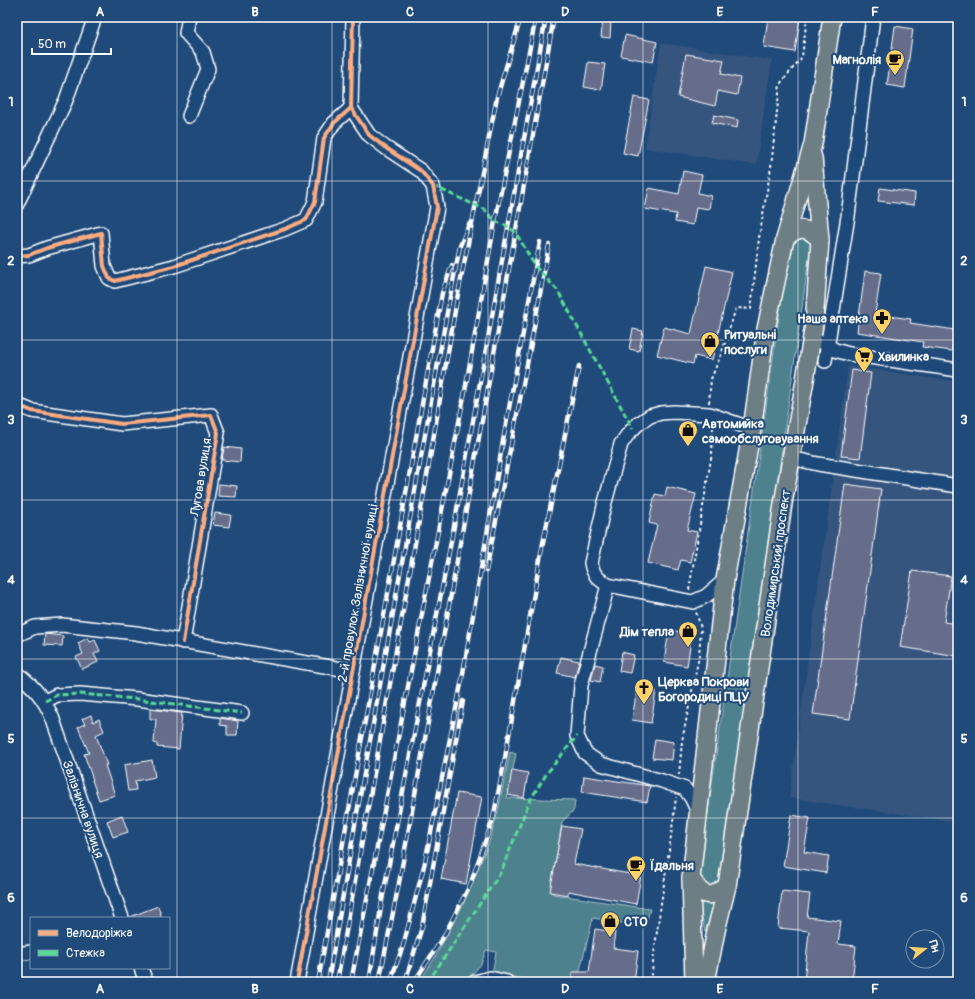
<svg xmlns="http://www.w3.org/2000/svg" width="975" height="999" viewBox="0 0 975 999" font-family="Pangolin,sans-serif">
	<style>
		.built { fill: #34547f }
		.green { fill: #4e818d; stroke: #a6c0c6 }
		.building { fill: #666d8b; stroke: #fff }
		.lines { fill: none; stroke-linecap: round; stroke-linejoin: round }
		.minor-casing { stroke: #fff; stroke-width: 16 }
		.major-casing { stroke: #fff; stroke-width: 20 }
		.path { stroke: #fff; stroke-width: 2; stroke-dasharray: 3 3; stroke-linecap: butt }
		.minor { stroke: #1f4a7a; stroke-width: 13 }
		.major { stroke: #6d7e84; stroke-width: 17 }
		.rail-casing { stroke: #fff; stroke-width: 4.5 }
		.rail { stroke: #1f4a7a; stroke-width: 3; stroke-dasharray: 9; stroke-linecap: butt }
		.quiet { stroke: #5adb95; stroke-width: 3; stroke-dasharray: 6 3; stroke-linecap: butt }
		.cycleway-casing { stroke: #1f4a7a; stroke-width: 6 }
		.cycleway { stroke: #ffac80; stroke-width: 4 }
		.grid { fill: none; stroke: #fff; stroke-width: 1; stroke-opacity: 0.55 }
		.labels { text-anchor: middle; stroke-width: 4; stroke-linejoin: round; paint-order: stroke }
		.poi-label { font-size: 13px; font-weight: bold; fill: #fff; stroke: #1f4a7a; text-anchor: start }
		.street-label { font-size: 13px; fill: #fff; stroke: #1f4a7a }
		.neatline { fill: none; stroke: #fff; stroke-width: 1.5 }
		.grid-label { font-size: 13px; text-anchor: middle; font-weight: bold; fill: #fff }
	</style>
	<rect width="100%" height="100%" fill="#1f4a7a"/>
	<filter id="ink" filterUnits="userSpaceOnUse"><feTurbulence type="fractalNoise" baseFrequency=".025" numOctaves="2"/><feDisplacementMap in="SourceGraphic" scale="8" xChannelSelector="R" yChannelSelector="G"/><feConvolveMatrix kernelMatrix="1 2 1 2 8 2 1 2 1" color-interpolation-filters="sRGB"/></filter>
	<g filter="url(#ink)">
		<!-- built -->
		<g class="built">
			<path d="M661 43 772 60 756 165 645 148Z"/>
			<path d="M848 366 958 382V822L789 798Z"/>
		</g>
		<!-- green -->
		<g class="green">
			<path d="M797 234 810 240 811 244 721 880 719 883 710 887 703 884 699 874 790 239Z"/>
			<path d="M510 752 516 754 507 798 575 800 574 810 562 822 551 887 553 894 650 909 645 927 593 918 577 982H541V981L492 974 496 952 486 950 481 964 466 982H419L434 959 463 905 489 842 497 815Z"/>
			<path d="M698 898 715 901 705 932Z"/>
		</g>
		<!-- building -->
		<g class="building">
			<path d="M768 17H800L795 52 764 47Z"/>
			<path d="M603 20 611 21 610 38 601 37Z"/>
			<path d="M895 26 913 29 905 88 887 85Z"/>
			<path d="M625 35 657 42 653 62 621 56Z"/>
			<path d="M686 54 724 60 721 74 740 78 737 95 718 91 715 106 678 97Z"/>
			<path d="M588 62 605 64 601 90 584 87Z"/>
			<path d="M634 97 649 100 638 156 623 153Z"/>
			<path d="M714 115 738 120 737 128 712 123Z"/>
			<path d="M683 171 702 175 698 193 711 196 709 209 696 207 693 225 675 222 676 214 645 209 649 188 679 194Z"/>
			<path d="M880 188 915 193 914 205 878 201Z"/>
			<path d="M706 266 732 272 712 360 695 356 693 364 657 355 664 327 691 334Z"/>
			<path d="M865 271 881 273 875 314 911 319 910 323 955 330 952 351 922 347 923 342 857 332Z"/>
			<path d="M633 329 643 331 639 351 629 349Z"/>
			<path d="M852 370 871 373 860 458 841 456Z"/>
			<path d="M224 447 241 449 240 462 222 460Z"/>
			<path d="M219 484 237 486 236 497 218 496Z"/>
			<path d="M845 484 881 489 850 719 813 714Z"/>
			<path d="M667 487 696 494 687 530 697 532 690 562 681 560 678 570 648 563 657 525 649 523 655 494 665 496Z"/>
			<path d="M215 513 231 515 229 527 213 525Z"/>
			<path d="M912 571 951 576 944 622 958 624V656L900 647Z"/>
			<path d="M669 630 692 634 687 666 664 662Z"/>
			<path d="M45 634 63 636 62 646 44 645Z"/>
			<path d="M88 638 90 642 95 640 100 651 94 654 98 662 82 669 76 657 83 654 78 643Z"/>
			<path d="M622 652 634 655 630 673 619 671Z"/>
			<path d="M561 657 579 661 575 677 557 673Z"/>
			<path d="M595 664 603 666 600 682 591 680Z"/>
			<path d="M638 682 652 685 651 690 656 691 651 723 632 720Z"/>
			<path d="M150 709 182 713 179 749 157 747V744L154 743 156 719H150Z"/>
			<path d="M91 715 93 722 99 719 104 731 96 735 107 765H105L115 795 99 800 92 780H93L84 754 89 753 78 727 85 724 82 719Z"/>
			<path d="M220 718 238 721 237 735H227V726L220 725Z"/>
			<path d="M655 739 674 742 672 760 652 758Z"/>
			<path d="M152 760 155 777 135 781 136 790 128 791 124 765Z"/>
			<path d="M512 770 528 773 524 798 508 795Z"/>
			<path d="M584 776 650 786 647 802 582 792Z"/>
			<path d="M457 793 482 797 466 884 441 879Z"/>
			<path d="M122 815 128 832 113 837 107 821Z"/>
			<path d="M791 815 810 818 804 852 829 856 826 873 783 866Z"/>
			<path d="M562 826 581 829 574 864 641 876 636 904 568 891V895L550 892Z"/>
			<path d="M782 891 810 894 807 917 841 921 838 944 856 946 852 982H804L809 931 778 928Z"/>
			<path d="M158 906 162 918H130V917Z"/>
			<path d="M595 929 615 932 613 948 638 951 634 982H572V972H589Z"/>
		</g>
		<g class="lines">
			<defs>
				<g id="minor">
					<path d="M189 116 208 69 203 52 186 33 189 17"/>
					<path d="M17 204 66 100 95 17"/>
					<path d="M17 256 29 255 47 248 101 233 104 266 109 278 115 281 174 266 285 229 306 220 315 202 324 138 334 123 351 108"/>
					<path d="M822 342 835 350 849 354 958 370"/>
					<path d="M825 361 848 216 873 17"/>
					<path d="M17 405 32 411 122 424 211 415 218 433 183 642"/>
					<path d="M791 458 818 464 958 486"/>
					<path d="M725 580 706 596 693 602 608 585C598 579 593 575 591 563L604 506 621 444 628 434 638 424 650 416 661 413 674 412 710 414 752 429"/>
					<path d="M608 585 581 685 577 736 585 753 601 764 662 781 685 789 692 799 699 814"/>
					<path d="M17 635 35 627 62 625 136 633 353 671"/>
					<path d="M17 673C34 687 43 697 52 717L122 918"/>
					<path d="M45 701 57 695 80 694 137 699 242 713"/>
					<path d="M17 954 31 952"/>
					<path d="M141 968 146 982"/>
					<path d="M297 982 437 207 433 186 421 171 386 148 369 135 351 108 353 17"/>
					<path d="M475 982 490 978 507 982"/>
				</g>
				<g id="major">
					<path d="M813 157 820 240"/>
					<path d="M691 878 694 982"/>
					<path d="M727 886C708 900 703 897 691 878L725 580 752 429 766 329 785 239 813 144 832 17"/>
					<path d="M706 982 716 931 727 886 783 504 805 380 814 324 820 240C808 227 798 225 785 239"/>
				</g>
			</defs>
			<!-- minor casing -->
			<use href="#minor" class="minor-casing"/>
			<!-- major casing -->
			<use href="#major" class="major-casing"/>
			<!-- path -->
			<g class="path">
				<path d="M709 403 711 379 722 352 736 308 751 309 759 238 771 167 780 84 802 57 807 17"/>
				<path d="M689 590 712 453 713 427"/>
				<path d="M679 775 682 741 699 656 701 628 696 612"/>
				<path d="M651 982C657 920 669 859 676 797"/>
			</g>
			<!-- minor -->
			<use href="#minor" class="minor"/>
			<!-- major -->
			<use href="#major" class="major"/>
			<defs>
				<g id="rail">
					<path d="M486 571 530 349 549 245"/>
					<path d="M318 982 442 293 452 265"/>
					<path d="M328 982 357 813 448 307 460 246 469 224"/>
					<path d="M337 982 424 493 457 299 497 97 521 17"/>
					<path d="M351 982 465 391 495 221 536 17"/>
					<path d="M369 982 383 895 454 526 546 17"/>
					<path d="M379 982 399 883 443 639 554 17"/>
					<path d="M390 982 403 946 425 862 462 679 504 435 540 242"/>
					<path d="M405 982 422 927 463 701"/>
					<path d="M414 982 444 936 470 885 493 819 505 758 542 548 579 366"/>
				</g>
			</defs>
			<!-- rail casing -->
			<use href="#rail" class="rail-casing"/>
			<!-- rail -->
			<use href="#rail" class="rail"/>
			<!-- quiet -->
			<g class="quiet">
				<path d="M433 186 484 209 495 221 509 227 516 233 535 266 558 291 633 429"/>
				<path d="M45 701 57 695 80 694 137 699 242 713"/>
				<path d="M428 982 501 872 529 802 547 773 577 736"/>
			</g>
			<defs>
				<g id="cycleway">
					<path d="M17 256 29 255 47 248 101 233 104 266 109 278 115 281 174 266 285 229 306 220 315 202 324 138 334 123 351 108"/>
					<path d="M17 405 32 411 122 424 211 415 218 433 183 642"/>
					<path d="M297 982 437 207 433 186 421 171 386 148 369 135 351 108 353 17"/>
				</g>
			</defs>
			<!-- cycleway casing -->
			<use href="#cycleway" class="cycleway-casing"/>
			<!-- cycleway -->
			<use href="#cycleway" class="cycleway"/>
		</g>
	</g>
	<!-- grid -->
	<path class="grid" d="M177 17V982M332 17V982M488 17V982M643 17V982M798 17V982M17 181H958M17 340H958M17 500H958M17 659H958M17 818H958"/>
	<!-- icons -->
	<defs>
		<symbol id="cafe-pin" viewBox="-11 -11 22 30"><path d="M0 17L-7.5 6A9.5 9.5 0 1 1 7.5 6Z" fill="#ffd166" stroke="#1f4a7a"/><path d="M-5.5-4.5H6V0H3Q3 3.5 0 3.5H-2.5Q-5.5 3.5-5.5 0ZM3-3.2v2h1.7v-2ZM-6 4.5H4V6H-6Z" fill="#111"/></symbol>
		<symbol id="pharmacy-pin" viewBox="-11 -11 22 30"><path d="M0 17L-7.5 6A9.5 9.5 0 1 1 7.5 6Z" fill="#ffd166" stroke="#1f4a7a"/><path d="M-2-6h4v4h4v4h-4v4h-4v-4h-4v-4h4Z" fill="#111"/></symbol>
		<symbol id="shop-pin" viewBox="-11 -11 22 30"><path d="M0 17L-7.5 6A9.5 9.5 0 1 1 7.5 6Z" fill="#ffd166" stroke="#1f4a7a"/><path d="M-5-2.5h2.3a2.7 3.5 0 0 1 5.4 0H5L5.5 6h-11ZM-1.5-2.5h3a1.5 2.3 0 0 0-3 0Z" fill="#111"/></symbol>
		<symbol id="supermarket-pin" viewBox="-11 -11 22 30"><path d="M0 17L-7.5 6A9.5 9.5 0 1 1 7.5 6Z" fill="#ffd166" stroke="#1f4a7a"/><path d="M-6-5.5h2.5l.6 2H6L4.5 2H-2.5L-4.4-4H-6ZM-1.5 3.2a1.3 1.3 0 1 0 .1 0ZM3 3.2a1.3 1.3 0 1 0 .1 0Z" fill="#111"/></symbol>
		<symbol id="church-pin" viewBox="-11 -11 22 30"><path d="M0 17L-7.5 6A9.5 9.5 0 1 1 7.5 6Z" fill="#ffd166" stroke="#1f4a7a"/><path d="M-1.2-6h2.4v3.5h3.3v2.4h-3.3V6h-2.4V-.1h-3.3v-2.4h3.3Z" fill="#111"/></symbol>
	</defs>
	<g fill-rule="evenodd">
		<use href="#cafe-pin" x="884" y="48" width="22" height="30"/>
		<use href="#pharmacy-pin" x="871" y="307" width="22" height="30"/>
		<use href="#shop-pin" x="699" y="330" width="22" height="30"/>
		<use href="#supermarket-pin" x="853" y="345" width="22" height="30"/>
		<use href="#shop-pin" x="677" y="419" width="22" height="30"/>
		<use href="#shop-pin" x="677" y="620" width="22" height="30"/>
		<use href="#church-pin" x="633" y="677" width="22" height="30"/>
		<use href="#cafe-pin" x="625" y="854" width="22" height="30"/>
		<use href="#shop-pin" x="599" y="910" width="22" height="30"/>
	</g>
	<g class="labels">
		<!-- poi labels -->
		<g class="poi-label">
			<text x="881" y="64" text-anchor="end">Магнолія</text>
			<text x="868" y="323" text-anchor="end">Наша аптека</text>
			<text x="724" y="339">Ритуальні<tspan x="724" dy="15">послуги</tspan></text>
			<text x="878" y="361">Хвилинка</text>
			<text x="702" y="428">Автомийка<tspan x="702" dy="15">самообслуговування</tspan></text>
			<text x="674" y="636" text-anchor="end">Дім тепла</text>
			<text x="658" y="686">Церква Покрови<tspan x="658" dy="15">Богородиці ПЦУ</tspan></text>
			<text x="650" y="870">Їдальня</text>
			<text x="624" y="926">СТО</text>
		</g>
		<!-- street labels -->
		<g class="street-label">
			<text transform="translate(200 477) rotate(-81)" y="5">Лугова вулиця</text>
			<text transform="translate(775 563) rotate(-82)" y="5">Володимирський проспект</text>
			<text transform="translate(357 593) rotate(-80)" y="5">2-й провулок Залізничної вулиці</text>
			<text transform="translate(84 809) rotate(71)" y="5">Залізнична вулиця</text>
		</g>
	</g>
	<!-- margin -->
	<rect width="975" height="999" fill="none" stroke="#1f4a7a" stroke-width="44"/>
	<!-- legend -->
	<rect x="30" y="917" width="140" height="52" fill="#1f4a7a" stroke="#7992af"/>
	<rect x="38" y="930" width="20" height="6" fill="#ffac80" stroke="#7992af"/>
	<text x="66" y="937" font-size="12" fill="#ffffff">Велодоріжка</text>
	<rect x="38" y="950" width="20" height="6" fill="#5adb95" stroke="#7992af"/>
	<text x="66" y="957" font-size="12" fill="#ffffff">Стежка</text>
	<!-- north arrow -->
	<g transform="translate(925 949) rotate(73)"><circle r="19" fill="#1f4a7a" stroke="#7992af"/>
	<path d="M0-3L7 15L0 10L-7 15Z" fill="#ffd166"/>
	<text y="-6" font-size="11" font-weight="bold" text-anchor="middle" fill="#ffffff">Пн</text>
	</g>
	<!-- scale -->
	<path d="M32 48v6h79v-6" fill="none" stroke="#ffffff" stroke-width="2"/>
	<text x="38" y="48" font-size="12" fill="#ffffff" stroke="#1f4a7a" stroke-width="3" paint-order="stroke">50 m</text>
	<rect x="22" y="22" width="931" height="955" class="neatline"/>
	<g class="grid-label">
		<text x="100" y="16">A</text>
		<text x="255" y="16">B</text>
		<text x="410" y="16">C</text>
		<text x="565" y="16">D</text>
		<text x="720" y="16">E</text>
		<text x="875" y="16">F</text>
		<text x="11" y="106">1</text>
		<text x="964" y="106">1</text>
		<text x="11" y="265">2</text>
		<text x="964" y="265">2</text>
		<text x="11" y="424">3</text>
		<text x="964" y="424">3</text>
		<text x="11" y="584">4</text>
		<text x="964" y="584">4</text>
		<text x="11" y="743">5</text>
		<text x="964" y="743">5</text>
		<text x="11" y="902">6</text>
		<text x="964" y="902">6</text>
		<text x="100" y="993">A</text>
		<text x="255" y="993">B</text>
		<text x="410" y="993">C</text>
		<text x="565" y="993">D</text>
		<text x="720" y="993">E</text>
		<text x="875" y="993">F</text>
	</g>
</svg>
